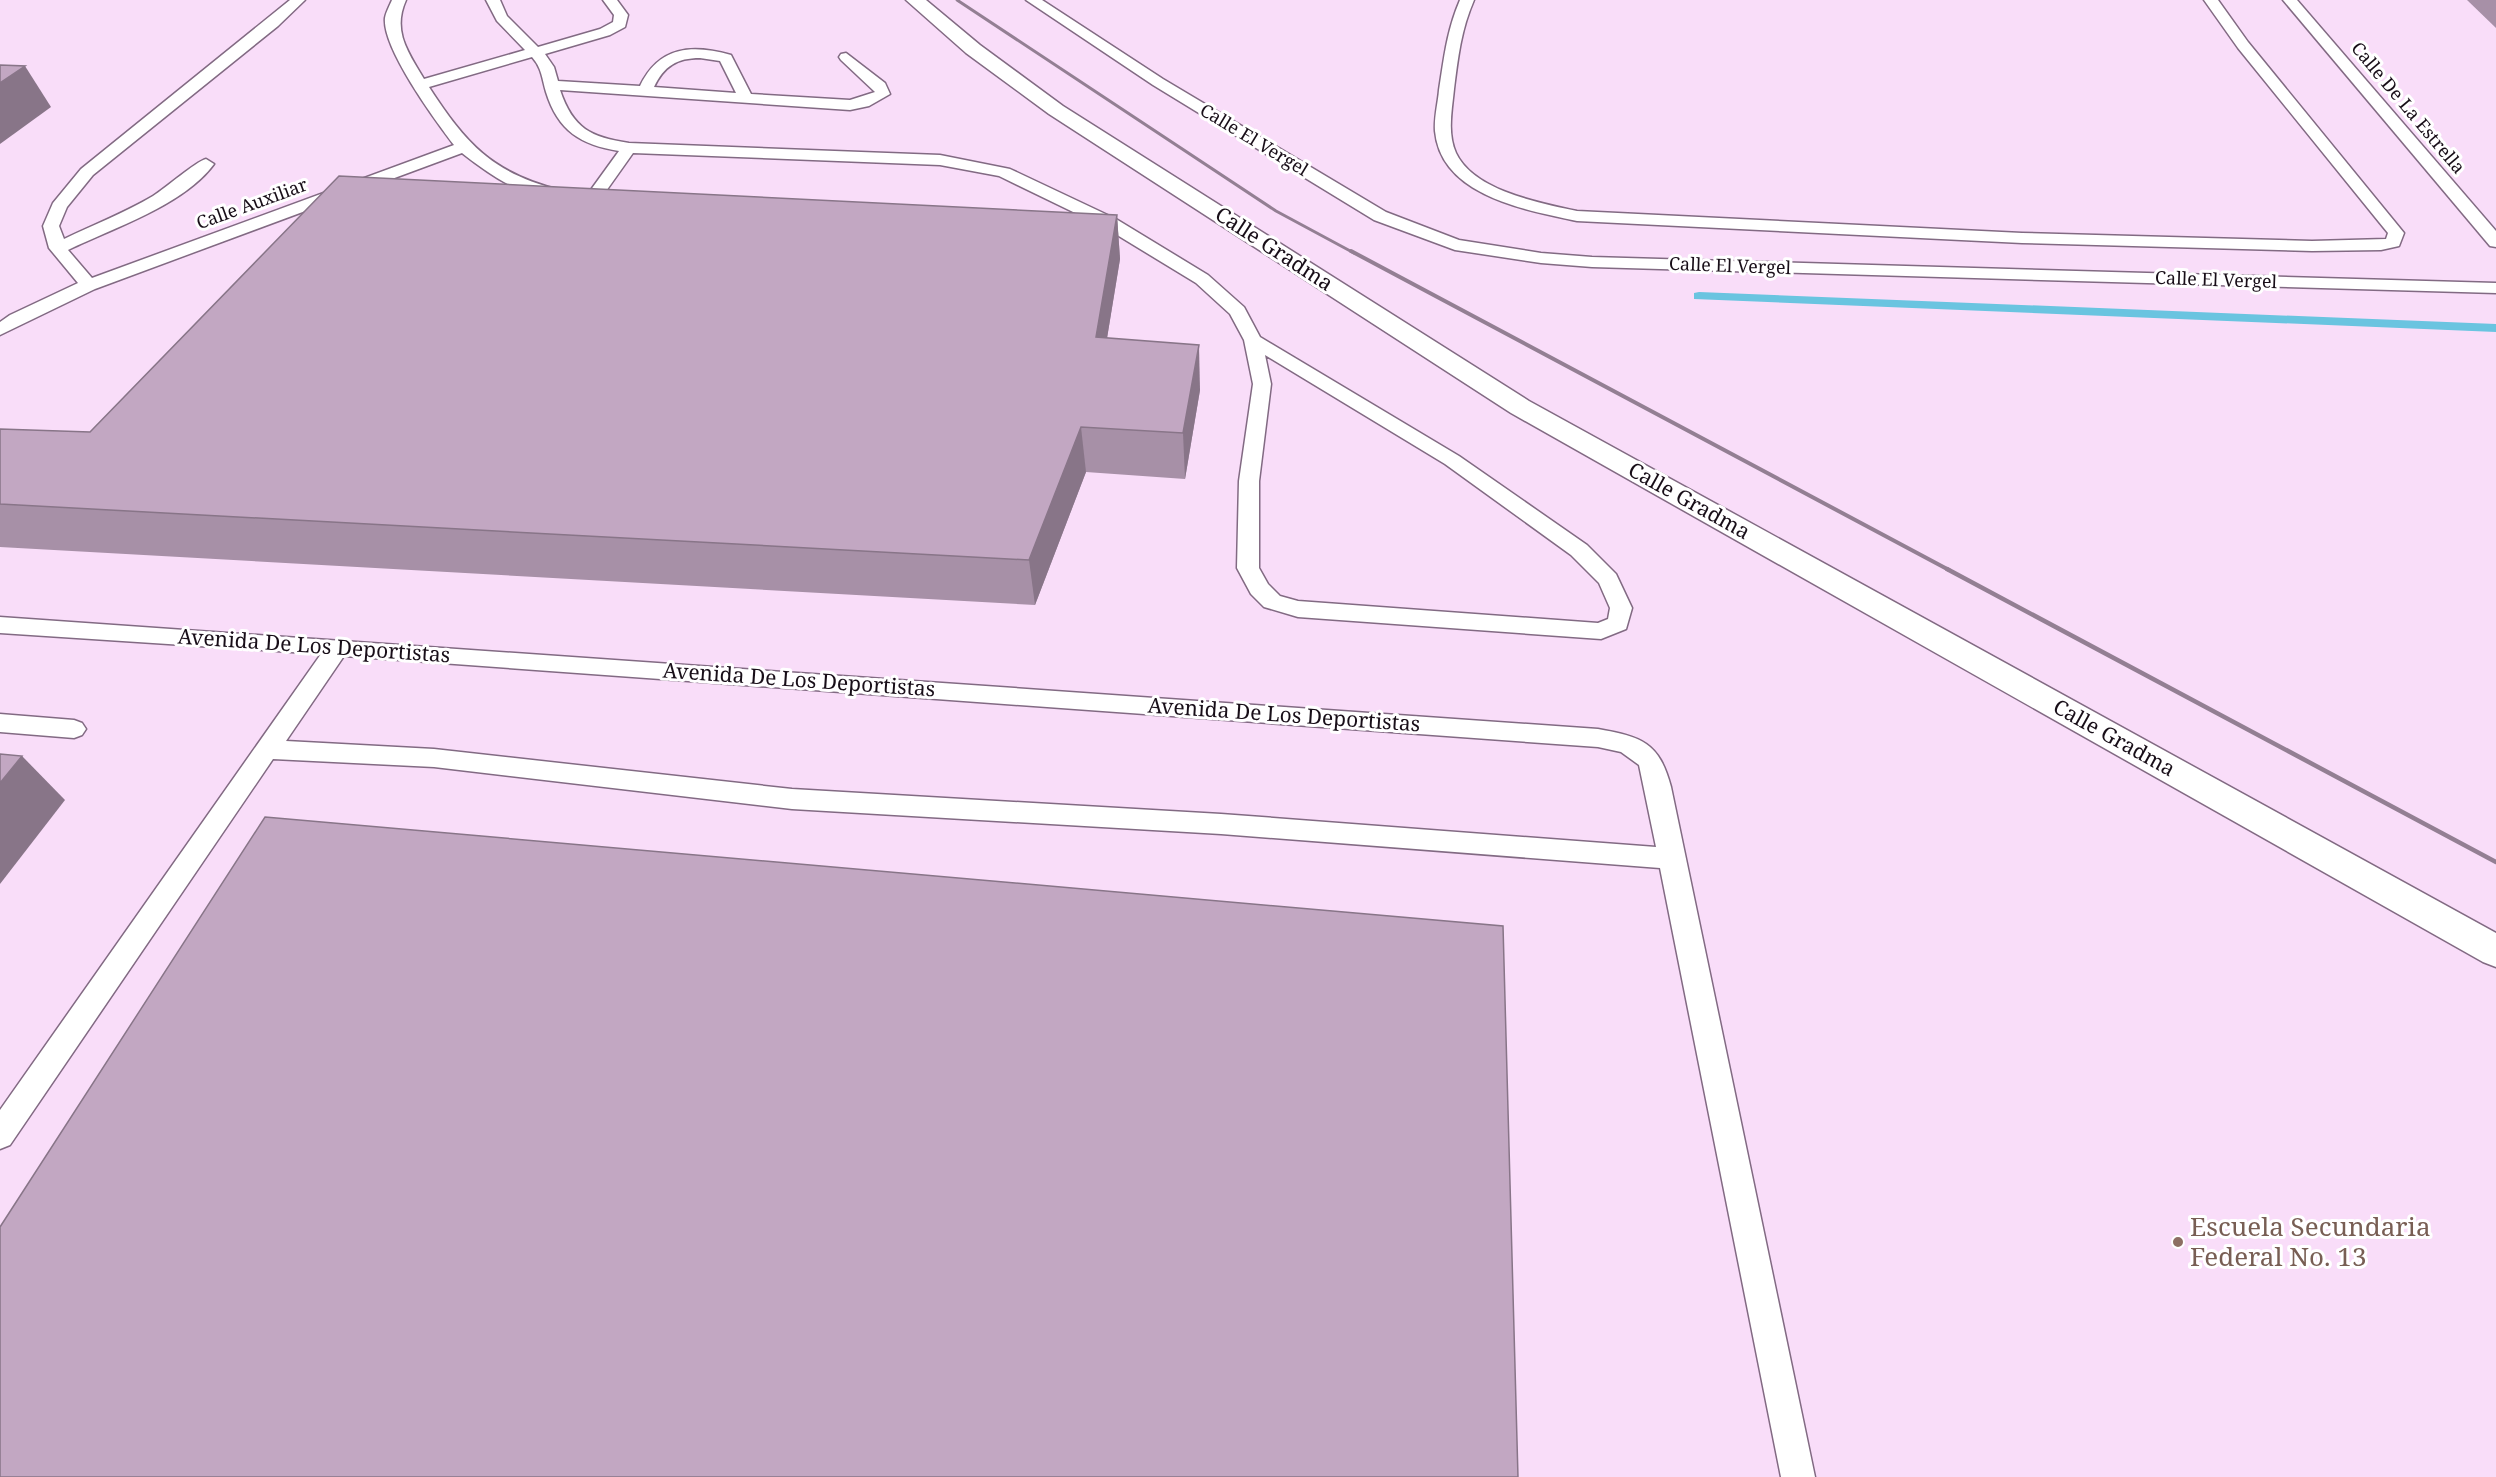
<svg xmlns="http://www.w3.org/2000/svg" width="2496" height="1477" viewBox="0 0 2496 1477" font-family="'Noto Serif',serif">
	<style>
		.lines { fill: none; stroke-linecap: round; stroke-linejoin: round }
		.stream { fill: #6ac4e0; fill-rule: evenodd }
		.lane-casing { stroke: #826a83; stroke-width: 3 }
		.street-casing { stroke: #826a83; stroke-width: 3 }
		.lane { fill: #fff; fill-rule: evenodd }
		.street { fill: #fff; fill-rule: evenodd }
		.rail-far2 { stroke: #937f93; stroke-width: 3 }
		.rail-far1 { stroke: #937f93; stroke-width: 4 }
		.rail { stroke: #937f93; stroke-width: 4.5 }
		.wall { fill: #a790a7 }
		.shaded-wall { fill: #887588 }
		.building { fill: #c2a7c2; stroke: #887588; stroke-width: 1.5 }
		.education-dot { fill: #8d6e63; stroke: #fff; stroke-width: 2 }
		.labels { text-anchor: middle; stroke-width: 6; stroke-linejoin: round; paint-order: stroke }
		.far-street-label { font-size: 18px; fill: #180e18; stroke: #fff }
		.street-label { font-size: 21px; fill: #180e18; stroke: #fff }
		.near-education-label { font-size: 26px; fill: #785e54; stroke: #fff; text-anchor: start }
	</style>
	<rect width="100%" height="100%" fill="#f9ddf9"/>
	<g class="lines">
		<!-- stream -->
		<path class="stream" d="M1699 292 2496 324V332L1694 299V293Z"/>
		<defs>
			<g id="lane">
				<path d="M290 0H305L278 26 93 175 67 207 59 226 64 239C93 225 124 213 153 196 166 188 195 162 206 159L214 164C184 205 113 228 68 250L92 278 454 145C435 120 382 48 385 18 386 12 390 5 392 0H406C392 31 408 52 424 79L525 50 497 21 486 0H500L507 16 538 47 600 29 613 22 614 15 603 0H617L628 15 625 27 610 35 545 54 554 67 558 81 640 86C659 46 692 44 731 55L751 94 850 100 875 92 841 60 839 57 841 54 846 53 885 83 890 94 869 106 850 110 560 90C573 129 591 137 629 143L940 155 1010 169 1116 219 1208 275 1244 307 1260 337 1459 456 1587 545 1616 574 1632 608 1626 629 1601 639 1298 617 1264 607 1251 594 1237 568 1239 481 1253 384 1244 340 1230 314 1196 283 1104 227 999 176 940 165 633 153 599 201H587L585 198 619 151C581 145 558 131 546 92 542 79 542 68 532 57L429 87C466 144 492 173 560 190L562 193 560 196C529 204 485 171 462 153L95 289 0 335V322L10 315 78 283 49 248 43 226 53 203 81 169ZM700 58 720 61 736 93 654 87C664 66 677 58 700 58ZM1265 355 1445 464 1571 555 1599 583 1610 608 1608 619 1598 623 1298 601 1280 596 1268 584 1259 568V481L1271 384Z"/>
				<path d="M1026 0H1042L1163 79 1386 212 1459 240 1541 253 1592 257 2496 283V293L1592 267 1541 263 1455 250 1374 220 1153 85Z"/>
				<path d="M1460 0H1474C1461 30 1458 57 1454 89 1452 110 1447 133 1456 153 1474 191 1540 203 1577 211L2022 233 2312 241 2386 239 2388 233 2379 222 2238 48 2204 0H2218L2248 42 2404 233 2399 246 2381 250 2312 251 2022 243 1577 221C1526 210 1441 196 1435 131 1434 117 1438 103 1439 90 1444 58 1447 30 1460 0Z"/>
				<path d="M2283 0H2297L2496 231V247L2490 246Z"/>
				<path d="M0 617 1598 729C1642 737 1659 742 1671 787L1815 1477H1781L1660 868 1221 834 792 809 434 767 273 759 10 1145 0 1149V1110L321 654 0 633ZM344 656 1598 747 1621 752 1639 765 1656 847 1221 814 792 789 434 749 286 741Z"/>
				<path d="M0 714 74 720 82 723 86 729 82 735 74 738 0 732Z"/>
			</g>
			<path id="street" d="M906 0H926L980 45 1063 106 1529 401 2496 933V967L2483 962 1511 413 1049 114 966 53Z"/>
		</defs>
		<!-- lane casing -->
		<use href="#lane" class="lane-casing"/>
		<!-- street casing -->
		<use href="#street" class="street-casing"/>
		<!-- lane -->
		<use href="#lane" class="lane"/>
		<!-- street -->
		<use href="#street" class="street"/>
		<!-- rail-far2 -->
		<path class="rail-far2" d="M957 0 1276 211 1354 253"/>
		<!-- rail-far1 -->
		<path class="rail-far1" d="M1351 251 1949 570"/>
		<!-- rail -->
		<path class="rail" d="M1947 569 2496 862"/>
	</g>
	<!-- wall -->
	<g class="wall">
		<path d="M2467 0H2496V28Z"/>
		<path d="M1117 215 1120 259 1107 338 1200 390 1185 479 1086 472 1035 605 0 547V429L90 432Z"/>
	</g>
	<!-- shaded-wall -->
	<g class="shaded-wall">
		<path d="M25 66 51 107 0 144V83Z"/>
		<path d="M1117 215 1120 259 1100 381 1096 337Z"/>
		<path d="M1199 345 1200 390 1185 479 1183 433Z"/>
		<path d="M1081 427 1086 472 1035 605 1029 560Z"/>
		<path d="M22 756 65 800 0 884V783Z"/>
	</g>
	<!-- building -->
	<g class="building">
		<path d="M0 65 25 66 0 83Z"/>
		<path d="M339 176 1117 215 1096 337 1199 345 1183 433 1081 427 1029 560 0 504V429L90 432Z"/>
		<path d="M0 754 22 756 0 783Z"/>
		<path d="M265 817 1503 926 1518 1477H0V1227Z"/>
	</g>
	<!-- markers -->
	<circle class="education-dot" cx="2178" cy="1242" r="6"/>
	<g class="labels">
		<!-- far-street labels -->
		<g class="far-street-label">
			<text transform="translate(2408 108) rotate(50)" y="6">Calle De La Estrella</text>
			<text transform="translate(1254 140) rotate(31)" y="6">Calle El Vergel</text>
			<text transform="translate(252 204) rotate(-20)" y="6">Calle Auxiliar</text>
			<text transform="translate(1730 266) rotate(2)" y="6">Calle El Vergel</text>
			<text transform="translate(2216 280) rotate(2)" y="6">Calle El Vergel</text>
		</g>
		<!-- street labels -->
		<g class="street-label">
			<text transform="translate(1274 249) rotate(33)" y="7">Calle Gradma</text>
			<text transform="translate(1689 501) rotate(29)" y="7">Calle Gradma</text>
			<text transform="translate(314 646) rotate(4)" y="7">Avenida De Los Deportistas</text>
			<text transform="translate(799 680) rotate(4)" y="7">Avenida De Los Deportistas</text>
			<text transform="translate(1284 715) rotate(4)" y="7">Avenida De Los Deportistas</text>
			<text transform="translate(2114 738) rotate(29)" y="7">Calle Gradma</text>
		</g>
		<!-- near-education labels -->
		<g class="near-education-label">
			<text x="2190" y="1236">Escuela Secundaria<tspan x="2190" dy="30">Federal No. 13</tspan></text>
		</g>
	</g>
</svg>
